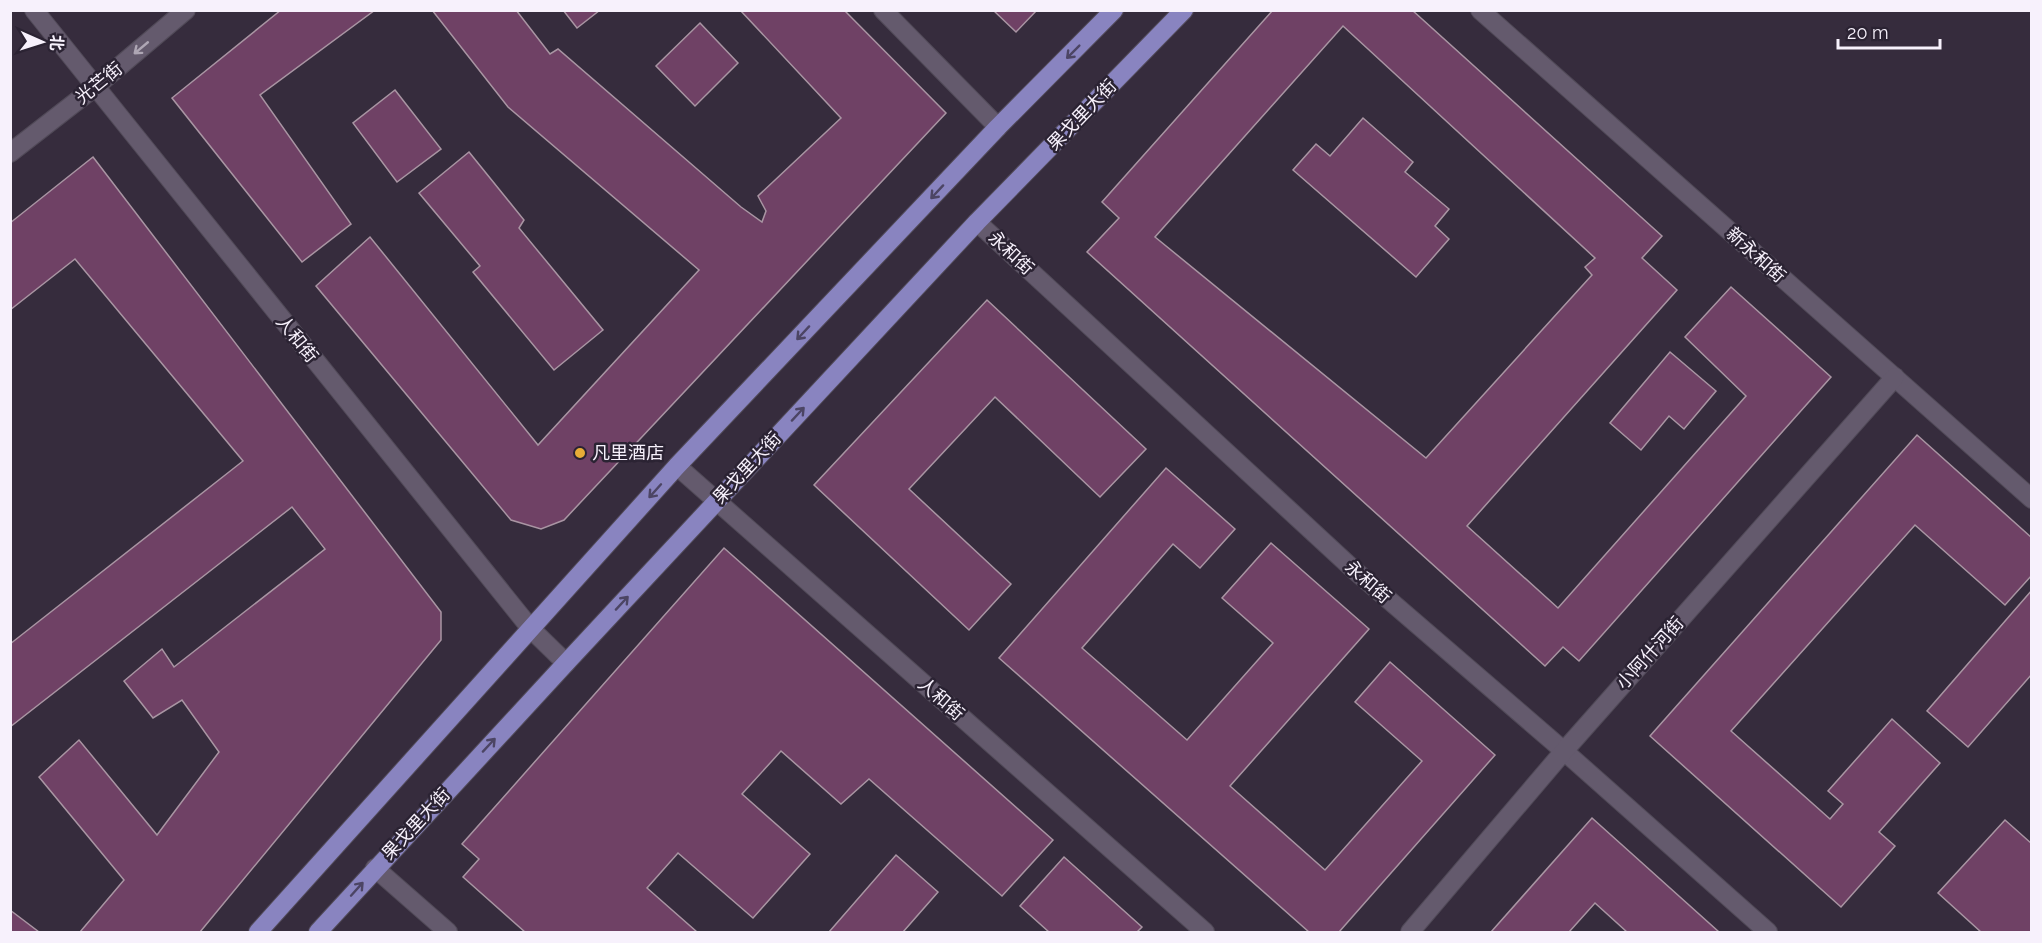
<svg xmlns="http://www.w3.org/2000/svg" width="2042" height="943" viewBox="0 0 2042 943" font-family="Raleway,'Noto Sans SC',sans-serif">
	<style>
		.building { fill: #6f4165; stroke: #a995a3; stroke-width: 1.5; fill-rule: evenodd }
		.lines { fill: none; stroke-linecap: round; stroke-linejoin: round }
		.minor-casing { stroke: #514a58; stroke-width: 20 }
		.major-casing { stroke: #514a58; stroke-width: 20 }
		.minor { stroke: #645a6d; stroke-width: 18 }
		.major { stroke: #8984c0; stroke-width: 18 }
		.oneway { stroke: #aea6b4 }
		.oneway2 { stroke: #4c4564 }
		.poi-dot { fill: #e7ac37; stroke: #2b2333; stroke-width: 2 }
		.labels { text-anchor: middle; stroke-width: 5; stroke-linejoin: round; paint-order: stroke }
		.street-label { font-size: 18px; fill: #f7f1fc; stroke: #2b2333 }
		.poi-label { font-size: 18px; fill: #f7f1fc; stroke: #2b2333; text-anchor: start }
	</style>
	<rect width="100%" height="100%" fill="#362c3d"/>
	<!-- building -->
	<g class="building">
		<path d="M281 10H375L260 95 351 224 302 262 172 98Z"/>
		<path d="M432 10H516L550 54 558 49 741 207 762 222 766 211 758 196 841 118 740 10H844L946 113 564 520 541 529 511 520 316 286 370 237 538 445 699 270 508 107Z"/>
		<path d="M563 10H600L577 28Z"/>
		<path d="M993 10H1037L1016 32Z"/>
		<path d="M1273 10H1412L1662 236 1642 258 1677 290 1467 526 1558 608 1746 396 1685 337 1731 287 1831 377 1579 661 1563 647 1545 666 1087 252 1119 218 1102 202ZM1343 26 1595 258 1585 267 1592 275 1426 458 1155 237Z"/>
		<path d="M700 23 738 63 695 106 656 66Z"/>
		<path d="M395 90 441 149 397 182 353 123Z"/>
		<path d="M1363 118 1413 162 1405 172 1449 209 1435 226 1449 239 1416 277 1293 170 1316 144 1330 156Z"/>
		<path d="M469 152 524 220 519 228 603 330 554 370 473 272 480 266 419 193Z"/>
		<path d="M93 157 441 612V640L200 932H80L124 880 39 777 79 740 157 835 219 752 182 700 153 718 124 681 162 649 174 667 325 549 292 507 10 727V644L243 461 75 259 10 310V223Z"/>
		<path d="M987 300 1146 449 1100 497 995 397 909 489 1011 584 969 630 814 485Z"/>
		<path d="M1670 352 1716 391 1684 429 1669 416 1641 450 1610 423Z"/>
		<path d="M1917 435 2032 538V575L2005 605 1915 525 1731 731 1830 819 1843 804 1828 791 1892 719 1940 763 1879 832 1895 846 1841 907 1650 736Z"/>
		<path d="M1166 468 1235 529 1200 568 1173 544 1082 648 1187 740 1273 643 1222 598 1271 543 1369 629 1230 786 1325 870 1422 761 1355 702 1390 662 1495 755 1339 932H1309L999 658Z"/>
		<path d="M724 548 1053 840 1002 896 869 779 841 804 781 751 742 794 810 854 753 918 678 853 647 888 697 932H525L463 877 479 859 462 844Z"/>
		<path d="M2032 590V674L1968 747 1927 711Z"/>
		<path d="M1592 818 1719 932H1627L1595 903 1569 932H1491Z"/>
		<path d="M2005 820 2032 844V932H1981L1938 893Z"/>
		<path d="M896 855 938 892 903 932H829Z"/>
		<path d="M1064 857 1142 927 1137 932H1049L1020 906Z"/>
		<path d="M10 910 39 932H10Z"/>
	</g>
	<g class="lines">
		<defs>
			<g id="minor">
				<path d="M34 10 531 629 566 663"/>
				<path d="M883 10 998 127"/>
				<path d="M1480 10 2032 499"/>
				<path d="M10 153 95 87 186 10"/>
				<path d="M977 222 1353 569 1564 751 1768 932"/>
				<path d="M677 466 1205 932"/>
				<path d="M375 868 448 932"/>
				<path d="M1410 932 1564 751 1895 377"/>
			</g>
			<g id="major">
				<path d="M258 932 677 466 998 127 1114 10"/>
				<path d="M318 932 566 663 977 222 1184 10"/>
			</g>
		</defs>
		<!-- minor casing -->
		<use href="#minor" class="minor-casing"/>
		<!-- major casing -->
		<use href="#major" class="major-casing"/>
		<!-- minor -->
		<use href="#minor" class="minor"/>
		<!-- major -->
		<use href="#major" class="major"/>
	</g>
	<!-- one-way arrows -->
	<defs><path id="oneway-shaft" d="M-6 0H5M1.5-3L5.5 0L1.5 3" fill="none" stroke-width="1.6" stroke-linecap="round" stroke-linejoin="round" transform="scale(1.5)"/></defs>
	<use class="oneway" href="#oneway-shaft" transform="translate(141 48) rotate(140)"/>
	<g class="oneway2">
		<use href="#oneway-shaft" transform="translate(1073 52) rotate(135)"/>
		<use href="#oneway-shaft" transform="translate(937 192) rotate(133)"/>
		<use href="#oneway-shaft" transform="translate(803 333) rotate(133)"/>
		<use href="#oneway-shaft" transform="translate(798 414) rotate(-47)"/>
		<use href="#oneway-shaft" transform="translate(655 491) rotate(132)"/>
		<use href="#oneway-shaft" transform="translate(622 603) rotate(-47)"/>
		<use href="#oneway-shaft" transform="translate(489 745) rotate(-47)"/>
		<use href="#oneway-shaft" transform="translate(357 889) rotate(-48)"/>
	</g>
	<!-- markers -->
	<circle class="poi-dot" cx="580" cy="453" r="6"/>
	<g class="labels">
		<!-- street labels -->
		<g class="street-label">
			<text transform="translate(99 83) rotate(-39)" y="6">光芒街</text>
			<text transform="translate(1082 115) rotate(-46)" y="6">果戈里大街</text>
			<text transform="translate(1011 253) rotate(43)" y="6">永和街</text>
			<text transform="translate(1756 255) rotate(42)" y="6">新永和街</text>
			<text transform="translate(297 339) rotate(51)" y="6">人和街</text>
			<text transform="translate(747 468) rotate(-47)" y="6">果戈里大街</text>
			<text transform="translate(1368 582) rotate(41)" y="6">永和街</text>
			<text transform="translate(1650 653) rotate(-48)" y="6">小阿什河街</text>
			<text transform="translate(941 699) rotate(41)" y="6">人和街</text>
			<text transform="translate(416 824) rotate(-47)" y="6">果戈里大街</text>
		</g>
		<!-- poi labels -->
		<g class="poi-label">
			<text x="592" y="459">凡里酒店</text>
		</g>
	</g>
	<!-- border -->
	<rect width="2042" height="943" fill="none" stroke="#f7f1fc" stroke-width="24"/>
	<!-- north arrow -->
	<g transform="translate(42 42) rotate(93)" stroke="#2b2333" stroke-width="4.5" paint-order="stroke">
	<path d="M0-4.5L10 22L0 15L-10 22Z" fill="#f7f1fc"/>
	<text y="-9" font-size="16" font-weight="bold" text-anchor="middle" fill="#f7f1fc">北</text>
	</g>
	<!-- scale -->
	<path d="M1838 39v9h102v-9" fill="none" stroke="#f7f1fc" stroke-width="3"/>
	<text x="1847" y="39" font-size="18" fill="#f7f1fc" stroke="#2b2333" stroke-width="4.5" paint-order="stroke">20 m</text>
</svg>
